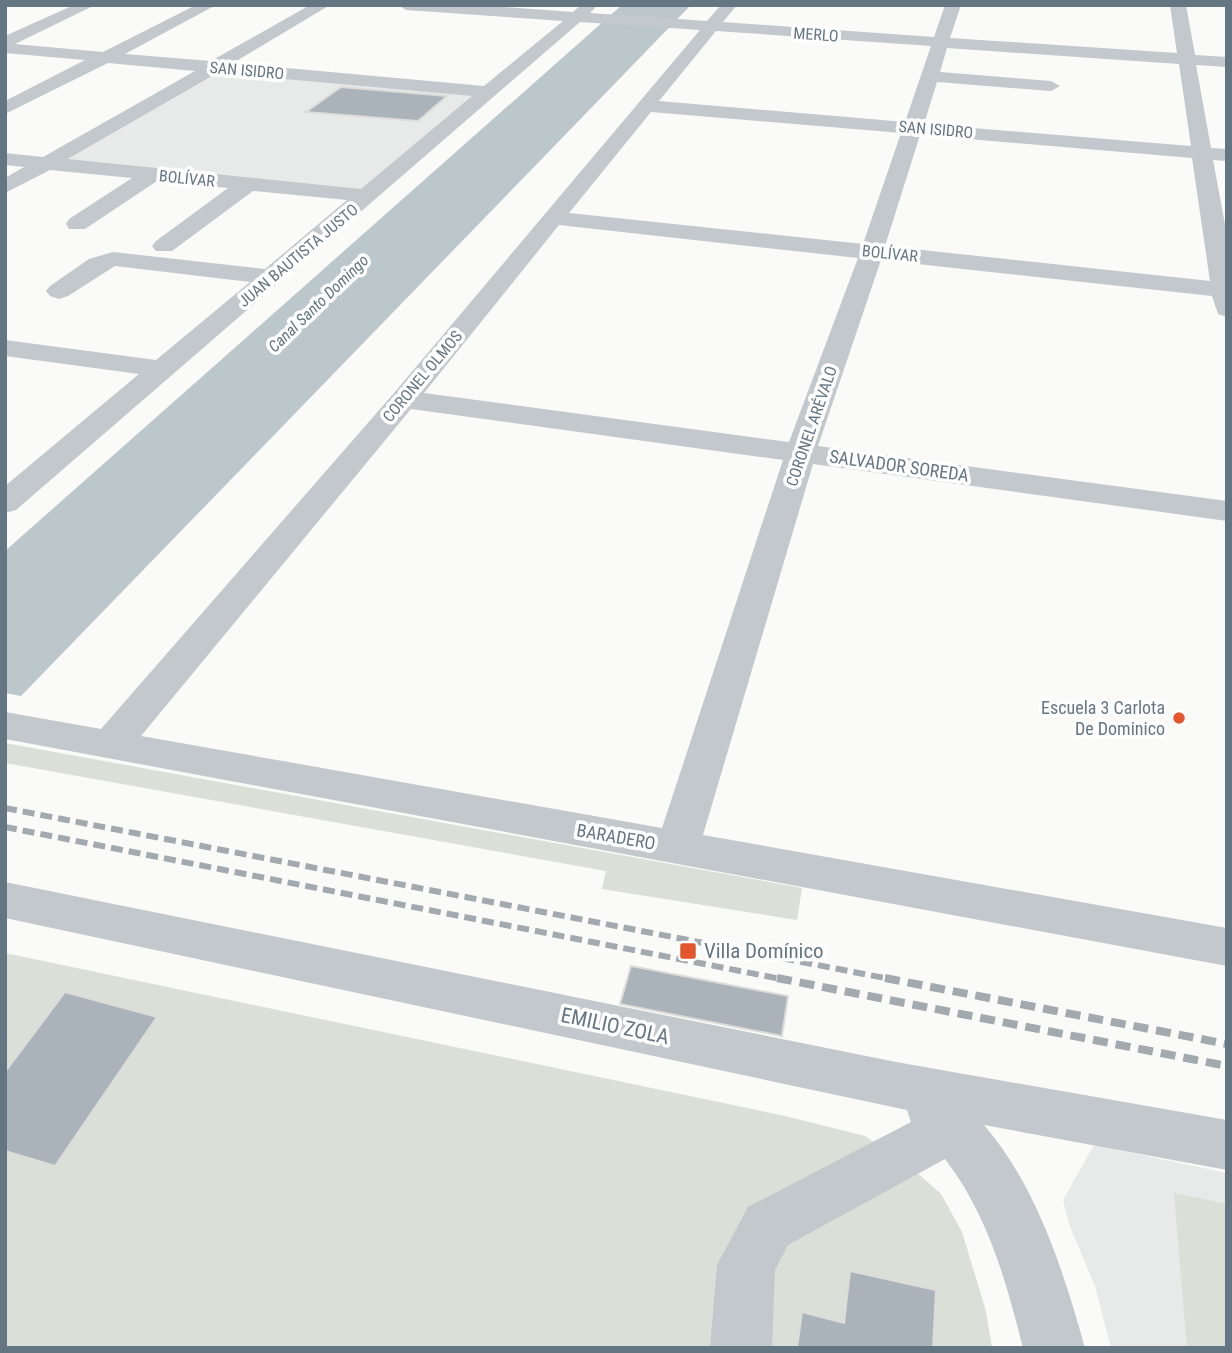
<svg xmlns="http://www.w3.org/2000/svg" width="1232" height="1353" viewBox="0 0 1232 1353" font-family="'Roboto Condensed',sans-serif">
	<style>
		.built { fill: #e8e9e9 }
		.green { fill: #dadfd7 }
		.water { fill: #bbc7cb }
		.building { fill: #aab3b9; stroke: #dcdcda; stroke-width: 2 }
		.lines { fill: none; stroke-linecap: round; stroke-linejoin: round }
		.minor { fill: #c3c8cc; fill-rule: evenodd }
		.rail-far1 { stroke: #a2aab0; stroke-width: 6; stroke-dasharray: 12 6; stroke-linecap: butt }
		.rail { stroke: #a2aab0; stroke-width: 8; stroke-dasharray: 15 8; stroke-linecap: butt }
		.poi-dot { fill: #e4572e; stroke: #fff; stroke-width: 2.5 }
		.labels { text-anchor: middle; stroke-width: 7; stroke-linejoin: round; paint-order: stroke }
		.far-street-label { font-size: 16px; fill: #657683; stroke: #fff }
		.far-water-label { font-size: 16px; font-style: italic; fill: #60757c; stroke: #fff }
		.street-label { font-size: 18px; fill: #657683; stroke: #fff }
		.poi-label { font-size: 18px; fill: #657683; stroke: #fff; text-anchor: end }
		.near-poi-label { font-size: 21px; fill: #657683; stroke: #fff; text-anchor: start }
		.near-street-label { font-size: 21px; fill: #657683; stroke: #fff }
	</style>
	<rect width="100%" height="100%" fill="#fafaf8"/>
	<!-- built -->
	<g class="built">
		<path d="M217 72 476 94 365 191 66 161Z"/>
		<path d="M1094 1145 1227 1173V1348H1111L1095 1286 1069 1224 1063 1200Z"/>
	</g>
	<!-- green -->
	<g class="green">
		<path d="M5 743 802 888 797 920 602 889 606 871 5 763Z"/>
		<path d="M5 953 785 1116 865 1136 913 1169 941 1194 962 1232 986 1311 992 1348H5Z"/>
		<path d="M1174 1193 1227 1204V1348H1187Z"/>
	</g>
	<!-- water -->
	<path class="water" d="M622 5H691L21 696 5 693V551Z"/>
	<!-- building -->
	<g class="building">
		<path d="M341 87 447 96 418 121 306 112Z"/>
		<path d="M631 966 788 996 782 1036 620 1004Z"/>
		<path d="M65 992 157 1017 55 1166 5 1151V1072Z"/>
		<path d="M850 1271 936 1290 933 1348H797L802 1312 844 1323Z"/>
	</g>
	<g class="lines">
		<!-- minor -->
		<g class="minor">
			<path d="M74 5H95L15 44 103 52 196 5H216L125 54 211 61 310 5H330L233 63 484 86 563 21 406 10 398 5H477L573 12 581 5H593L595 8 590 13 707 21 721 5H737L723 22 934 37 945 5H961L950 38 1177 53 1170 5H1186L1195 55 1227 57V67L1196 65 1211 148 1227 149V161L1213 160 1227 235V317L1218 314 1212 296 881 260 818 446 1227 501V521L813 464 703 835 1227 928V966L5 739V712L101 729 394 393 700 30 580 22 16 510 5 513V486L139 374 5 356V340L156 360 250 282 115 266 68 296 59 299 50 296 46 291 50 286 89 259 113 252 265 269 347 200 253 191 172 251H156L152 246 156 241 228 188 157 181 85 229H69L66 224 69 219 132 178 50 170 5 193V178L24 167 5 165V153L43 157 195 71 108 63 5 114V101L85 60 5 53V36ZM716 31 931 46 905 122 659 101ZM947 48 1179 64 1191 146 924 124 937 82 1051 91 1060 86 1051 81 940 72ZM217 73 472 96 361 189 68 159ZM651 112 901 133 863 244 569 213ZM920 135 1192 158 1210 281 885 246ZM559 225 858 258 789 442 424 393ZM411 409 783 460 662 828 141 736Z"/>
			<path d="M5 882 896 1062 1227 1120V1170L984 1125C1037 1187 1063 1270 1085 1348H1023C1006 1281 988 1215 945 1159L788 1245 775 1270 772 1348H710L717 1265 748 1207 911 1122 907 1110 5 918Z"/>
		</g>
		<!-- rail-far1 -->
		<g class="rail-far1">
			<path d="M5 808 895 980"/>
			<path d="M5 827 786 980"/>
		</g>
		<!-- rail -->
		<g class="rail">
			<path d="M777 978 1227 1066"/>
			<path d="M885 978 1227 1044"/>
		</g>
	</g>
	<!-- markers -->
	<g class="poi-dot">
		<circle cx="1179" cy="718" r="7"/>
		<rect x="679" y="942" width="18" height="18" rx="3.5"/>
	</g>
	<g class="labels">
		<!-- far-street labels -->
		<g class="far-street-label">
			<text transform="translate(816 34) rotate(4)" y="6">MERLO</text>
			<text transform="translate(247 70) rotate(5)" y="6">SAN ISIDRO</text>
			<text transform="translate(936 129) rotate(5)" y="6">SAN ISIDRO</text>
			<text transform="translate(187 178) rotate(6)" y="6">BOLÍVAR</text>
			<text transform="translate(890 253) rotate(6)" y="6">BOLÍVAR</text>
			<text transform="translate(298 255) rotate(-40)" y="6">JUAN BAUTISTA JUSTO</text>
			<text transform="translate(422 376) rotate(-50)" y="6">CORONEL OLMOS</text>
			<text transform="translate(811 426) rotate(-71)" y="6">CORONEL ARÉVALO</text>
		</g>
		<!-- far-water labels -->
		<g class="far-water-label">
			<text transform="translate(318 303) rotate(-44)" y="6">Canal Santo Domingo</text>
		</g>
		<!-- street labels -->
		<g class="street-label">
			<text transform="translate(899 466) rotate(8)" y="6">SALVADOR SOREDA</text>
			<text transform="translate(616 837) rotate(10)" y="6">BARADERO</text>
		</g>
		<!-- poi labels -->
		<g class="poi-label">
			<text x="1165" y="714">Escuela 3 Carlota<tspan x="1165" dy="21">De Dominico</tspan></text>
		</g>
		<!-- near-poi labels -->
		<g class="near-poi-label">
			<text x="704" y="958">Villa Domínico</text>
		</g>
		<!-- near-street labels -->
		<g class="near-street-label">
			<text transform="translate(615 1026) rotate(12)" y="7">EMILIO ZOLA</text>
		</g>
	</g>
	<!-- border -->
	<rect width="1232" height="1353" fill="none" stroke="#657683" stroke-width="14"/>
</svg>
